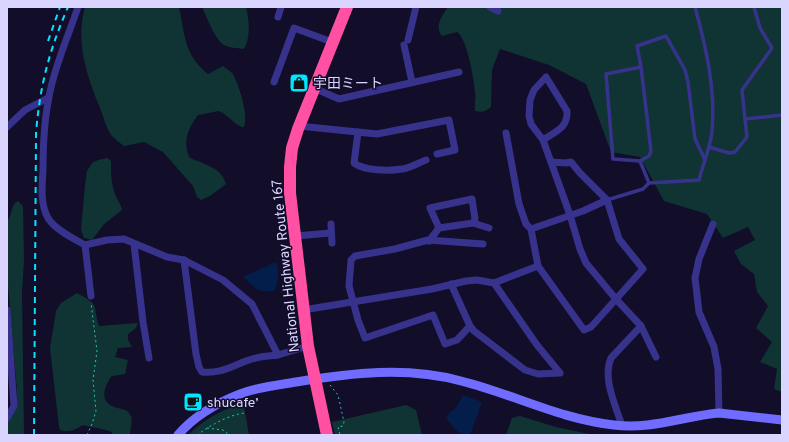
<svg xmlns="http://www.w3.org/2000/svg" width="789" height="442" viewBox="0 0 789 442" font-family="Overpass,'Noto Sans JP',sans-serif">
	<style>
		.green { fill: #0f3433 }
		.water { fill: #041e4b }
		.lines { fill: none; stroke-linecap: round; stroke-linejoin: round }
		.path { stroke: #22c6bd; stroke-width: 1; stroke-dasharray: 2 3; stroke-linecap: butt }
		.lane { stroke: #37338d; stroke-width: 3.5 }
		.street { stroke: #37338d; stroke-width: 7 }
		.secondary { stroke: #706cff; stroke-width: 9 }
		.highway { stroke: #ff50a3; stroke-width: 12 }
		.rail { stroke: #01e5ff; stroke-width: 2; stroke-dasharray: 6 5; stroke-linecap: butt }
		.labels { text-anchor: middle; stroke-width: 3; stroke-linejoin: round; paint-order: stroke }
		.poi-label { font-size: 14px; fill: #dad5ff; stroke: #120d29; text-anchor: start }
		.street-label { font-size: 14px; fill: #dad5ff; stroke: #120d29 }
	</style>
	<rect width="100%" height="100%" fill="#120d29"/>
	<!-- green -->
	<g class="green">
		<path d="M85 7H179C185 35 184 55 208 74L223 66C226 68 230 71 233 74 239 85 249 116 244 127 238 128 227 114 219 111L198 115C188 128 182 143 190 158 204 164 222 168 226 184L210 196 201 200 197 197 193 186 163 152 144 142 124 146C120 143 116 140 112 136 106 128 104 118 100 108 87 76 75 42 85 7Z"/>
		<path d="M202 7H246C249 20 251 36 244 49 238 48 227 48 222 44 214 36 207 18 202 7Z"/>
		<path d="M448 7H782V392L774 389 777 369 760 362 772 342 756 328 768 306 757 292 754 274 741 264 734 251 755 240 748 227 723 238 707 214 664 201 640 157 611 152 586 84 549 65 500 49 492 70 491 107C486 111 482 113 475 111 474 104 476 99 475 92 474 79 467 38 457 32L442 36C434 26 442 16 448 7Z"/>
		<path d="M107 158 111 161C111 173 111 183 115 194 117 200 121 204 122 210L104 224 92 240 84 238 81 230 82 218 85 185 87 171 92 163 98 160Z"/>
		<path d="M18 201 23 206 24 261 22 292 24 435H7V423L17 407V391L7 273V221C13 215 10 205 18 201Z"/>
		<path d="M77 293C101 306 92 303 99 326L138 323 136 328 128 334V340L132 347 118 348 115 357 128 360 125 374 112 376C105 384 99 400 112 406 119 410 127 407 131 416 133 421 130 429 130 435H112V432C102 428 93 428 83 425 75 430 69 433 60 430L59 427 50 348 56 311 61 303Z"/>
		<path d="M238 405 244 406 249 435H188C202 421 219 411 238 405Z"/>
		<path d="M406 405 416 410 422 435H335L332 422Z"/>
		<path d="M520 416 556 427 594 435H506L512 418Z"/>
	</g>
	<!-- water -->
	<g class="water">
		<path d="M276 262C280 271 278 282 275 290 259 295 254 287 243 277Z"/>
		<path d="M463 395 482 402 470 435C457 435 454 427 446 418L450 412 456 408Z"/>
	</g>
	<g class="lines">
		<!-- path -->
		<g class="path">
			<path d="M330 385 338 395 344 422 343 426 338 427 340 435"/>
			<path d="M207 428 223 430 229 435"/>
			<path d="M87 435 92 424 96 411 93 380 97 351 91 303"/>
			<path d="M197 435C211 425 228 415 245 413"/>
		</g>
		<!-- lane -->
		<g class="lane">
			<path d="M754 7 760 28 772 48 742 90 745 119 782 115"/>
			<path d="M709 147 729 153 735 152 747 137 745 119"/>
			<path d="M640 161 613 159 606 74 641 67"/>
			<path d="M649 183 640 161 649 156 651 151 641 67 637 46 666 36 685 70 688 82 695 139 705 160"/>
			<path d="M607 200 643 189 649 183 699 180C703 164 710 148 712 132 716 90 706 47 695 7"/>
		</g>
		<!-- street -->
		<g class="street">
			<path d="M78 7C68 37 54 67 49 97 44 121 43 146 43 170 42 186 40 204 48 218 54 229 74 239 85 245L107 240 124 239 167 257 184 260 223 280 252 304 278 355 308 346"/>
			<path d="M490 7 498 11"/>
			<path d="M278 17 281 7"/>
			<path d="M408 40 416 7"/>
			<path d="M404 45 412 82"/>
			<path d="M274 82 294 28 332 42"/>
			<path d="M314 88 339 99 459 72"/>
			<path d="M299 126 377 134 449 120 455 150 437 154"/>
			<path d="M7 127 25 110 48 98"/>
			<path d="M358 132 354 163C364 171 390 171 402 169 410 168 418 163 426 160"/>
			<path d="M506 133 519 204 526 224 531 229 538 266 584 330 591 327 643 269 619 239 607 200 580 173 571 162 566 163 551 162"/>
			<path d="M543 140C556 131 568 128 567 111L546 77 534 90 530 100 529 116 531 124 543 140 570 215 580 249 586 263 615 298 641 326 656 357"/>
			<path d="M473 223 489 228"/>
			<path d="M331 224 332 243"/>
			<path d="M713 224 699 259 695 278 699 312 714 347 718 369 719 413"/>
			<path d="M531 229 583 211 607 200"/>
			<path d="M295 236 331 233"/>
			<path d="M429 241 439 228 473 223 475 219 472 199 430 208 439 228"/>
			<path d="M134 244 143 322 149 358"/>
			<path d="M85 245 91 296"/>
			<path d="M184 260 196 354 199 367 202 372C225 374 235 363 256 358 263 356 271 356 278 355"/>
			<path d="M451 284 470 326 474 331 525 370 538 374 560 373 537 345 494 283"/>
			<path d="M7 310 14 406 7 418"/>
			<path d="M303 310 432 289 466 281 477 280 494 283 538 266"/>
			<path d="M470 326 457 340 445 344 433 315 365 338 358 320 349 286 351 260 355 256 395 249 428 240 483 244"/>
			<path d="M622 426C616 406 602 379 611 358L641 326"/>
		</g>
		<!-- secondary -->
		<path class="secondary" d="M178 435C194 416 217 403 240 394 258 387 278 385 296 382 351 373 406 366 461 381 513 394 560 419 614 425 650 430 684 416 719 413L782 420"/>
		<!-- highway -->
		<path class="highway" d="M327 435 308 346 290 193V167L292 148 298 129 347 7"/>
		<!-- rail -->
		<g class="rail">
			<path d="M48 41 60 7"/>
			<path d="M34 435 36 133C40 85 49 51 68 7"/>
		</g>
	</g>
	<!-- icons -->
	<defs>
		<symbol id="shop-square" viewBox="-11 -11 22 22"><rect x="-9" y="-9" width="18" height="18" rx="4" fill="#01e5ff" stroke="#120d29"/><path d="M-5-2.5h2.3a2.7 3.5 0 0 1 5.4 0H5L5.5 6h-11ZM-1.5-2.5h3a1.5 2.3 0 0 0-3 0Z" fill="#111"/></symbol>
		<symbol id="cafe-square" viewBox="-11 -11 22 22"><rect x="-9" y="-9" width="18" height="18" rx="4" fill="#01e5ff" stroke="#120d29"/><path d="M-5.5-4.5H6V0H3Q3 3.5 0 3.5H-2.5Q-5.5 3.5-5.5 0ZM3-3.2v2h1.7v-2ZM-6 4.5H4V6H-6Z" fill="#111"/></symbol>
	</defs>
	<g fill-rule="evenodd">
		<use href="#shop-square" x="288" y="72" width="22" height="22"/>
		<use href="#cafe-square" x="182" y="391" width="22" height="22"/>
	</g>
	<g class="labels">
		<!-- poi labels -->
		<g class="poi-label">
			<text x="313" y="88">宇田ミート</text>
			<text x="207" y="407">shucafe’</text>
		</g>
		<!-- street labels -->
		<g class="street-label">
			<text transform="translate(285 266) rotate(-96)" y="5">National Highway Route 167</text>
		</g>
	</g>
	<!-- border -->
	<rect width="789" height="442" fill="none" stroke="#dad5ff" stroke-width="16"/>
</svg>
